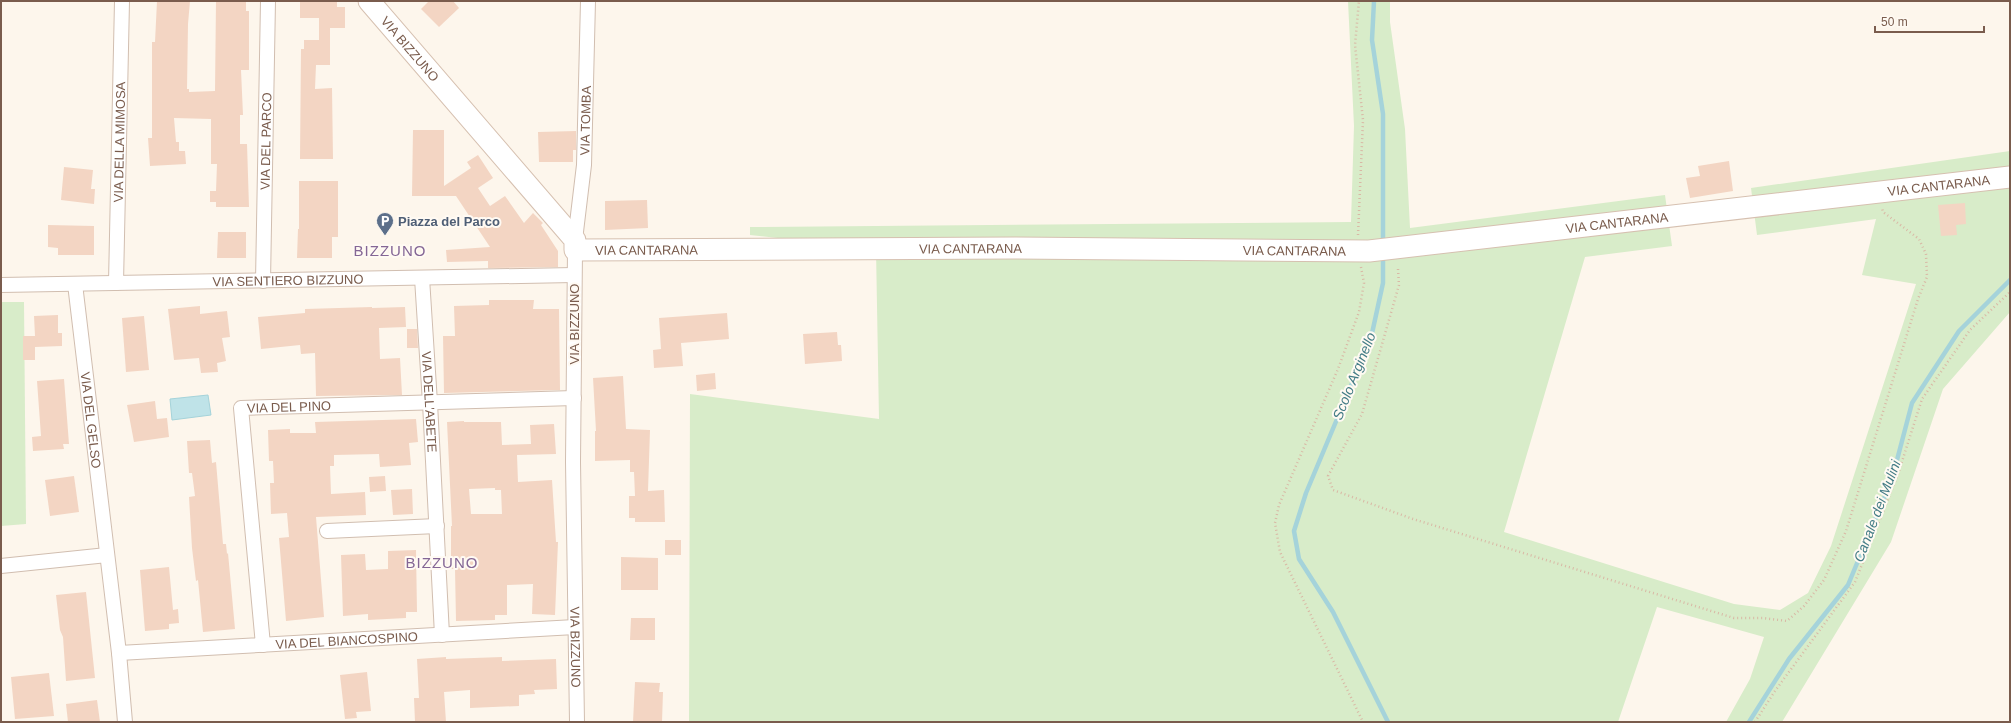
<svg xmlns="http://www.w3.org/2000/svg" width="2011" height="723" viewBox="0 0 2011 723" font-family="Arial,sans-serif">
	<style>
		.green { fill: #d8ecc9 }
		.water { fill: #bfe3e8; stroke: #a5d3da }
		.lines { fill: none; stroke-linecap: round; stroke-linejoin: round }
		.stream { stroke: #a5d3da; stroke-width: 4.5 }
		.building { fill: #f3d5c3; fill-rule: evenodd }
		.street-casing { stroke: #d1beb0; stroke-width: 16 }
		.secondary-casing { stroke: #d6c0b0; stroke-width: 23 }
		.path { stroke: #d9b8a5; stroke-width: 2.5; stroke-dasharray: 1 3; stroke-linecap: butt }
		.street { stroke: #fff; stroke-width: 14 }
		.secondary { stroke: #fff; stroke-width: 21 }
		.labels { text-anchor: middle; stroke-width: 4; stroke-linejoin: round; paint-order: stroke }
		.street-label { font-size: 13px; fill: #7a5c4d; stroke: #fffaf3 }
		.service-label { font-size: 13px; font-weight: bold; fill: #4e5e75; stroke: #fffaf3; text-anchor: start }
		.water-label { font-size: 14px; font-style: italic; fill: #437c86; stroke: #fffaf3 }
		.quarter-label { font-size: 15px; letter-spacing: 1px; fill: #846695; stroke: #fffaf3 }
	</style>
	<rect width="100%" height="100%" fill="#fdf6ec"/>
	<!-- green -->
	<g class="green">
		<path d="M1348 1H1390V22L1405 129 1410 228 1665 195 1672 246 1585 257 1504 532 1734 604 1780 610 1808 593 1831 546 1916 284 1862 275 1876 219 1757 235 1751 188 2010 151V312L1943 389 1891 542 1782 722H1726L1750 679 1764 637 1657 607 1618 722H689L690 394 879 419 876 249 750 235V227L1351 222 1354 126Z"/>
		<path d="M1 302H24L26 524 1 526Z"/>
	</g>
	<!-- water -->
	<path class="water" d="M208 395 211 415 172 420 170 399Z"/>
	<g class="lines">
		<!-- stream -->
		<g class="stream">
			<path d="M1374 1 1372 40 1383 114V245"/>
			<path d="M1383 254V283L1371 338 1306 493 1294 531 1299 559 1333 612 1388 722"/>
			<path d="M1749 722 1789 659 1848 585 1892 479 1912 403 1959 331 2010 280"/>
		</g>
	</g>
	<!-- building -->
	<g class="building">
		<path d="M157 1H190L188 24 187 89H189V92L215 91 216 1H246V11H249V70H241L243 115H240V144H247L249 207H216V202H210V191H216L217 164H211V119L174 118 176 142H179V151H185L186 164 150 166 148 138H152V42H155Z"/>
		<path d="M300 1H337V7H345V28H330V65H316L315 89 332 88 333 159H300L301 49H304V40H319V18H300Z"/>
		<path d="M429 1H453L459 8 439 27 421 9Z"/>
		<path d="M413 130H444V186L471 168 467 162 478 155 493 178 478 188 490 206 505 196 524 223 533 213 543 223 541 225 558 251V267L488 268V261L447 262 446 250 490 247 456 196H412Z"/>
		<path d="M576 131V150H573V162H539L538 132Z"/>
		<path d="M1729 161 1733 191 1690 198 1686 178 1700 176 1698 166Z"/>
		<path d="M64 167 93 170 91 189H95L94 204 61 200Z"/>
		<path d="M299 181H338V237H332V258H297L298 229H299Z"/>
		<path d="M647 200 648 228 605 230V201Z"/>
		<path d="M1965 203 1966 224 1956 225 1957 235 1941 236 1938 205Z"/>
		<path d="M48 225 94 226V255H58V248L48 247Z"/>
		<path d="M218 232H246V258H217Z"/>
		<path d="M489 300H534L533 309H559L560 390 444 393 443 336H455L454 306 489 305Z"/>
		<path d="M200 306V314L227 311 230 337 222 338 226 361 217 363 218 372 201 373 199 358 174 360 168 309Z"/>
		<path d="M372 307V308L405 307 406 327 379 328 380 359 400 358 402 395 316 396 315 353 301 354 300 345 261 349 258 317 305 313V309Z"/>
		<path d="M727 313 729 339 681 343 683 366 654 368 653 350 661 349 659 318Z"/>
		<path d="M58 315V333H62V346L35 347V360H23V336H35L34 316Z"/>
		<path d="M144 316 149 370 126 372 122 318Z"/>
		<path d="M407 329H417L418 348H407Z"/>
		<path d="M837 332 838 345H841L842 361 805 364 803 334Z"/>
		<path d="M715 373 716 389 697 391 696 375Z"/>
		<path d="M623 376 626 429 650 430 648 491 664 490 665 522H635V518H629V496H635L634 472H630V460L595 461V431H596L593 378Z"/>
		<path d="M64 379 69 444H63L64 449 33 451 32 437 41 436 37 381Z"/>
		<path d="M155 401 157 419 167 418 169 437 134 442 127 405Z"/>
		<path d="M416 419 418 442 409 443 411 465 380 467 379 454 334 455V466H330L331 494 365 492 366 515 316 517 324 617 286 621 279 538 289 537 287 513 271 514 270 483H274L273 461H269L268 430 290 429V433H316L315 422Z"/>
		<path d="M464 421V422H501L502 445 531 444 530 425 554 424 556 454 517 455 518 482 552 480 556 542H558L555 615 532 614 533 584 507 585V615H495V620L456 621 455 569H451V526H452L447 422ZM495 488V490H501L502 514H471L469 489Z"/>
		<path d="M210 440 212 463 216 462 223 544H226L227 554 228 553 235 629 203 632 198 580 196 581 192 548 189 497 195 496 192 473H189L187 441Z"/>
		<path d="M74 476 79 512 50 516 45 480Z"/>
		<path d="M385 476 386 491 370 492 369 477Z"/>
		<path d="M412 489 413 514 393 515 391 490Z"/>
		<rect x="665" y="540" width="16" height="15"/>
		<path d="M416 550 417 612H406V618L368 620V614L343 616 341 555 365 554 366 570 388 569V551Z"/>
		<path d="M621 557 658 558V590H621Z"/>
		<path d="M169 567 173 610 178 609 179 623 169 624V629L145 631 140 570Z"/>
		<path d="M86 592 95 678 66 681 63 637 60 630 56 595Z"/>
		<path d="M631 618H655V640H630Z"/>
		<path d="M446 657V659L502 657V661L556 659 557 689 534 690 535 694 519 695V706L470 708V690L444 692 446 722H415L414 698H419L417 659Z"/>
		<path d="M367 672 371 711 356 712 357 718 345 719 340 675Z"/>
		<path d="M49 673 54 716 15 719 11 677Z"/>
		<path d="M635 682 660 683 659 692H663L662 722H633Z"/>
		<path d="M97 700 100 722H68L66 704Z"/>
	</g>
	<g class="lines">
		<defs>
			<g id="street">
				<path id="s1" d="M575 240 584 165 588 1"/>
				<path id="s2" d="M575 250 573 462 577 722"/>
				<path id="s3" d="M422 278 430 403 442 635"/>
				<path id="s4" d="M263 281 268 1"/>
				<path id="s5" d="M116 283 122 1"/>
				<path id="s6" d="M75 284 119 653 125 722"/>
				<path id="s7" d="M1 285 574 275"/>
				<path d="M327 531 437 526"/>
				<path d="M1 566 107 555"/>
				<path id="s8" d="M263 645 241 408 574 398"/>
				<path id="s9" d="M119 653 575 627"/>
			</g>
			<g id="secondary">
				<path id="s10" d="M369 1 575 240V250L1015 248 1369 251 2010 177"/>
			</g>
		</defs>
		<!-- street casing -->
		<use href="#street" class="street-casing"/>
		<!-- secondary casing -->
		<use href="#secondary" class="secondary-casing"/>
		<!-- path -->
		<g class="path">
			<path d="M1358 235 1363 120 1355 45 1359 1"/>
			<path d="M1361 267 1364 283 1359 312 1338 369 1279 505 1275 523 1280 552 1363 722"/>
			<path d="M1398 269 1399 285 1362 414 1328 476 1333 490 1413 519 1734 618H1763L1787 621 1804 606 1824 580 1846 531 1918 299 1927 277 1926 254 1919 239 1883 212 1882 208"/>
			<path d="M1755 722 1775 691 1855 582 1898 474 1922 399 1970 330 2010 292"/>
		</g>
		<!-- street -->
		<use href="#street" class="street"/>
		<!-- secondary -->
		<use href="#secondary" class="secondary"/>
	</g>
	<!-- icons -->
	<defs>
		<symbol id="parking-pin" viewBox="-11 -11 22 30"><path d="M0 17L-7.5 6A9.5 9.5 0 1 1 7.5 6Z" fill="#5c6f8a" stroke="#fffaf3"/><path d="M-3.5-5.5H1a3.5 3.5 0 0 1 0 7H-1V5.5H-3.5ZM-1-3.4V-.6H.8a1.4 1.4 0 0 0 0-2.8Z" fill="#fff"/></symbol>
	</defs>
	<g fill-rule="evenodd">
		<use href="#parking-pin" x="375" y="211" width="20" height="27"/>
	</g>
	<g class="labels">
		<!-- street labels -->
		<g class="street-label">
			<text dy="5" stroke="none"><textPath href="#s10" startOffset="63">VIA BIZZUNO</textPath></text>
			<text dy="5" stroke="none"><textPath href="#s1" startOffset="120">VIA TOMBA</textPath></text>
			<text dy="5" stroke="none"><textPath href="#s4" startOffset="140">VIA DEL PARCO</textPath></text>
			<text dy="5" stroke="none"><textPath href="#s5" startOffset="141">VIA DELLA MIMOSA</textPath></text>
			<text dy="5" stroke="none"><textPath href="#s10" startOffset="1693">VIA CANTARANA</textPath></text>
			<text dy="5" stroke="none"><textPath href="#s10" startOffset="1369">VIA CANTARANA</textPath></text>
			<text dy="5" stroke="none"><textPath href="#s10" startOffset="721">VIA CANTARANA</textPath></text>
			<text dy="5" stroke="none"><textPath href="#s10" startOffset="397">VIA CANTARANA</textPath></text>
			<text dy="5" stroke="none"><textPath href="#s10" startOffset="1045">VIA CANTARANA</textPath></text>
			<text dy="5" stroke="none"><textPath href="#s7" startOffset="287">VIA SENTIERO BIZZUNO</textPath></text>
			<text transform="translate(574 324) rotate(-90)" y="5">VIA BIZZUNO</text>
			<text dy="5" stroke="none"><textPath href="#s3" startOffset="124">VIA DELL'ABETE</textPath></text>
			<text dy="5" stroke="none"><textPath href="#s8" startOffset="286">VIA DEL PINO</textPath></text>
			<text dy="5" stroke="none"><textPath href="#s6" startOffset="137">VIA DEL GELSO</textPath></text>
			<text dy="5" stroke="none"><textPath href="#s9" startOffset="228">VIA DEL BIANCOSPINO</textPath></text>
			<text dy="5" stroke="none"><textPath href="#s2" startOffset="397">VIA BIZZUNO</textPath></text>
		</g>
		<!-- service labels -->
		<g class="service-label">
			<text x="398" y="226">Piazza del Parco</text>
		</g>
		<!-- water labels -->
		<g class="water-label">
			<text transform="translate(1354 376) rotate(-68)" y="5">Scolo Arginello</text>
			<text transform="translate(1877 511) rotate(-69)" y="5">Canale dei Mulini</text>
		</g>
		<!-- quarter labels -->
		<g class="quarter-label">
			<text x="390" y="256">BIZZUNO</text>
			<text x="442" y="568">BIZZUNO</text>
		</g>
	</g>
	<!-- border -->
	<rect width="2011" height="723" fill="none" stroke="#7a5c4d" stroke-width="4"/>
	<!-- scale -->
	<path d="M1875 26v6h109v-6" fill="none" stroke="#7a5c4d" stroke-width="2"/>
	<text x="1881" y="26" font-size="12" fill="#7a5c4d" stroke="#fffaf3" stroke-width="3" paint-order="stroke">50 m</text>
</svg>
